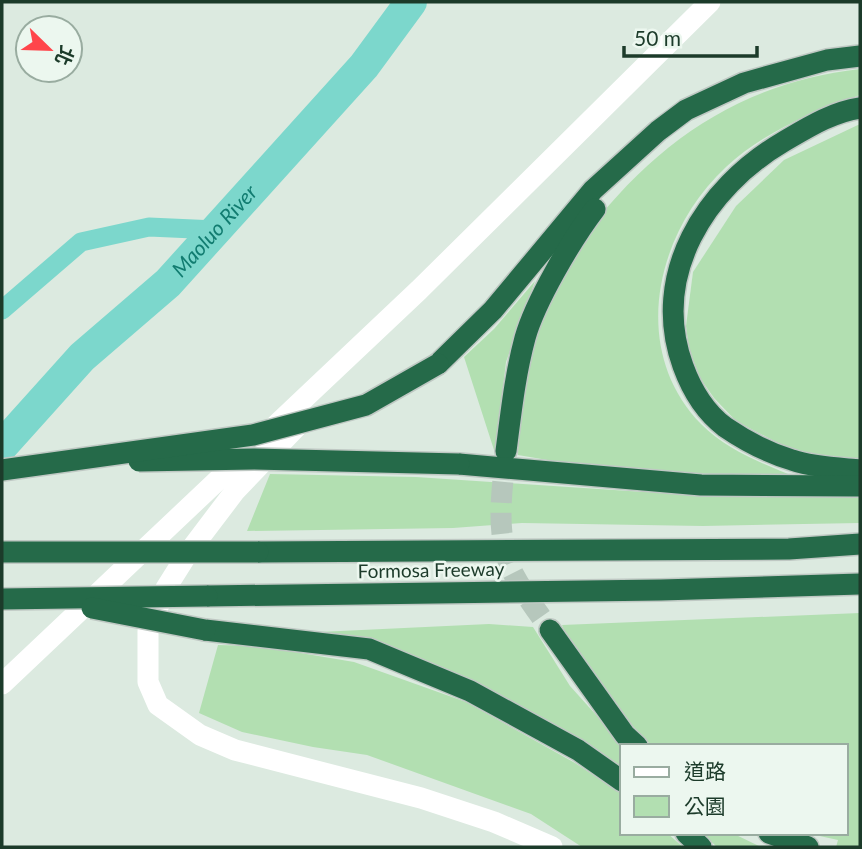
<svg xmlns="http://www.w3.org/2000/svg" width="862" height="849" viewBox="0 0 862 849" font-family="Lato,'Noto Sans TC',sans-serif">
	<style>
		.green { fill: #b2dfb1 }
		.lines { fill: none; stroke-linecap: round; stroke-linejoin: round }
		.canal { stroke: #7cd7cc; stroke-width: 19 }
		.river { stroke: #7cd7cc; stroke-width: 32 }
		.highway-tunnel { stroke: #b6c7bc; stroke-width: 21; stroke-dasharray: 21 10; stroke-linecap: butt }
		.highway-casing { stroke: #bfc8c3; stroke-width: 24 }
		.minor { stroke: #fff; stroke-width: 21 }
		.highway { stroke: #256a49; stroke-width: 21 }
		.highway-bridge-casing { stroke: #bfc8c3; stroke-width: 24; stroke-linecap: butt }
		.highway-bridge { stroke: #256a49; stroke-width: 21 }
		.labels { text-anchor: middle; stroke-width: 5; stroke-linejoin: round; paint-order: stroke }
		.street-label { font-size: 19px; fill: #1c3b2a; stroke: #ecf7ef }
		.water-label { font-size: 21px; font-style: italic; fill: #117c70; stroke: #ecf7ef }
	</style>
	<rect width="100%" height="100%" fill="#dceae0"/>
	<!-- green -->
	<g class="green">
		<path d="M860 69V95C812 112 764 132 726 167 655 233 629 350 701 424 728 451 764 464 798 478L600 469 518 455C519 420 521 384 531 350 539 324 551 301 564 277 572 262 579 244 589 230 659 139 745 82 860 69Z"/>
		<path d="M860 124V460L799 454 736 421 714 398 700 378 689 349 686 326 693 272 736 206 784 160Z"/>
		<path d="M535 281 506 362 495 453 464 357 494 329Z"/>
		<path d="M270 474 416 477 644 492 860 497V523L703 526 522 523 453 528 247 531Z"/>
		<path d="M860 613V847H836L838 840 806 833H846V746H652C618 711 580 671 562 625Z"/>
		<path d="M489 624 533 627 570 686 624 746 622 770 343 637 319 632Z"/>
		<path d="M218 645 259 646 354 662 466 702 575 763 622 794V833H667L683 847H582L531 814 367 755 313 747 242 732 199 713Z"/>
		<path d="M702 833H732L761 847H717Z"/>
	</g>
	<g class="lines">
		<!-- canal -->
		<path class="canal" d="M2 310 81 242 149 227 216 230"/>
		<!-- river -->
		<path class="river" id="s1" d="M2 446 82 357 168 283 364 66 411 2"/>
		<!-- highway-tunnel -->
		<path class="highway-tunnel" d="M506 451C502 492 494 537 514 575 524 594 538 612 550 630"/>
		<defs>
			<g id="highway">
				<path d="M860 108C832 112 807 128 783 142 705 188 650 275 683 366 691 388 705 412 725 427 744 440 769 453 792 460 812 467 839 468 860 470"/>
				<path d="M438 364 493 310 593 190 658 131 686 110 744 83 827 60 860 56"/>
				<path d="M506 451C511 413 515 375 525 338 535 302 572 239 595 209"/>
				<path d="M459 464 701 485 860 486"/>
				<path d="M258 552 789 549 860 544"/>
				<path d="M207 596 661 590 860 584"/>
				<path d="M205 630 369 649 470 691 578 750 622 781"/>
				<path d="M550 630 625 735 637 746"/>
				<path d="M686 833 701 847"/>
				<path d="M769 833 808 847"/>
			</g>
		</defs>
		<!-- highway casing -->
		<use href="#highway" class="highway-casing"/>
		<!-- minor -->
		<g class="minor">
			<path d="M306 417 235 491 188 553 166 588 148 631V682L158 705 200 735 235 750 421 798 494 822 552 847"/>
			<path d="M2 684 419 290 710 2"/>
		</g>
		<!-- highway -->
		<use href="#highway" class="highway"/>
		<defs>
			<g id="highway-bridge">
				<path d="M139 461 254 459 459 464"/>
				<path d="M2 470 253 435 366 405 438 364"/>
				<path d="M2 552H258"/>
				<path d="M2 599 207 596"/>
				<path d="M92 608 205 630"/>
			</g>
		</defs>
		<!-- highway-bridge casing -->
		<use href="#highway-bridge" class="highway-bridge-casing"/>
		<!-- highway-bridge -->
		<use href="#highway-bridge" class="highway-bridge"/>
	</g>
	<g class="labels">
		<!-- street labels -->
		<g class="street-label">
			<text transform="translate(431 570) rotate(-1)" y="7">Formosa Freeway</text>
		</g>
		<!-- water labels -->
		<g class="water-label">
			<text dy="7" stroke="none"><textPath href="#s1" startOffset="303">Maoluo River</textPath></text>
		</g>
	</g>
	<!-- border -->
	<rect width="862" height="849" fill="none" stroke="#1c3b2a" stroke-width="7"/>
	<!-- legend -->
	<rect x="620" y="744" width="228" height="91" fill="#ecf7ef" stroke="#99aca0" stroke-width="2"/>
	<rect x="634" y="767" width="35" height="10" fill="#ffffff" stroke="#99aca0" stroke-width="2"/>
	<text x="684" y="779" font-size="21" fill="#1c3b2a">道路</text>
	<rect x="634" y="796" width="35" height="21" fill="#b2dfb1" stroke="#99aca0" stroke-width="2"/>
	<text x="684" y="814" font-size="21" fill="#1c3b2a">公園</text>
	<!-- north arrow -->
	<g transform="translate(49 49) rotate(113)"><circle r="33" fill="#ecf7ef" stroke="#99aca0" stroke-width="2"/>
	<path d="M0-5L12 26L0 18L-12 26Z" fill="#ff454b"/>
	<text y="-10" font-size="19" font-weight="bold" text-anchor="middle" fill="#1c3b2a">北</text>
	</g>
	<!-- scale -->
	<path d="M624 46v10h133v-10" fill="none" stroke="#1c3b2a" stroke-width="3.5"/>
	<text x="634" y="46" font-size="21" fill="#1c3b2a" stroke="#ecf7ef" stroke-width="5" paint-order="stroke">50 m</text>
</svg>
